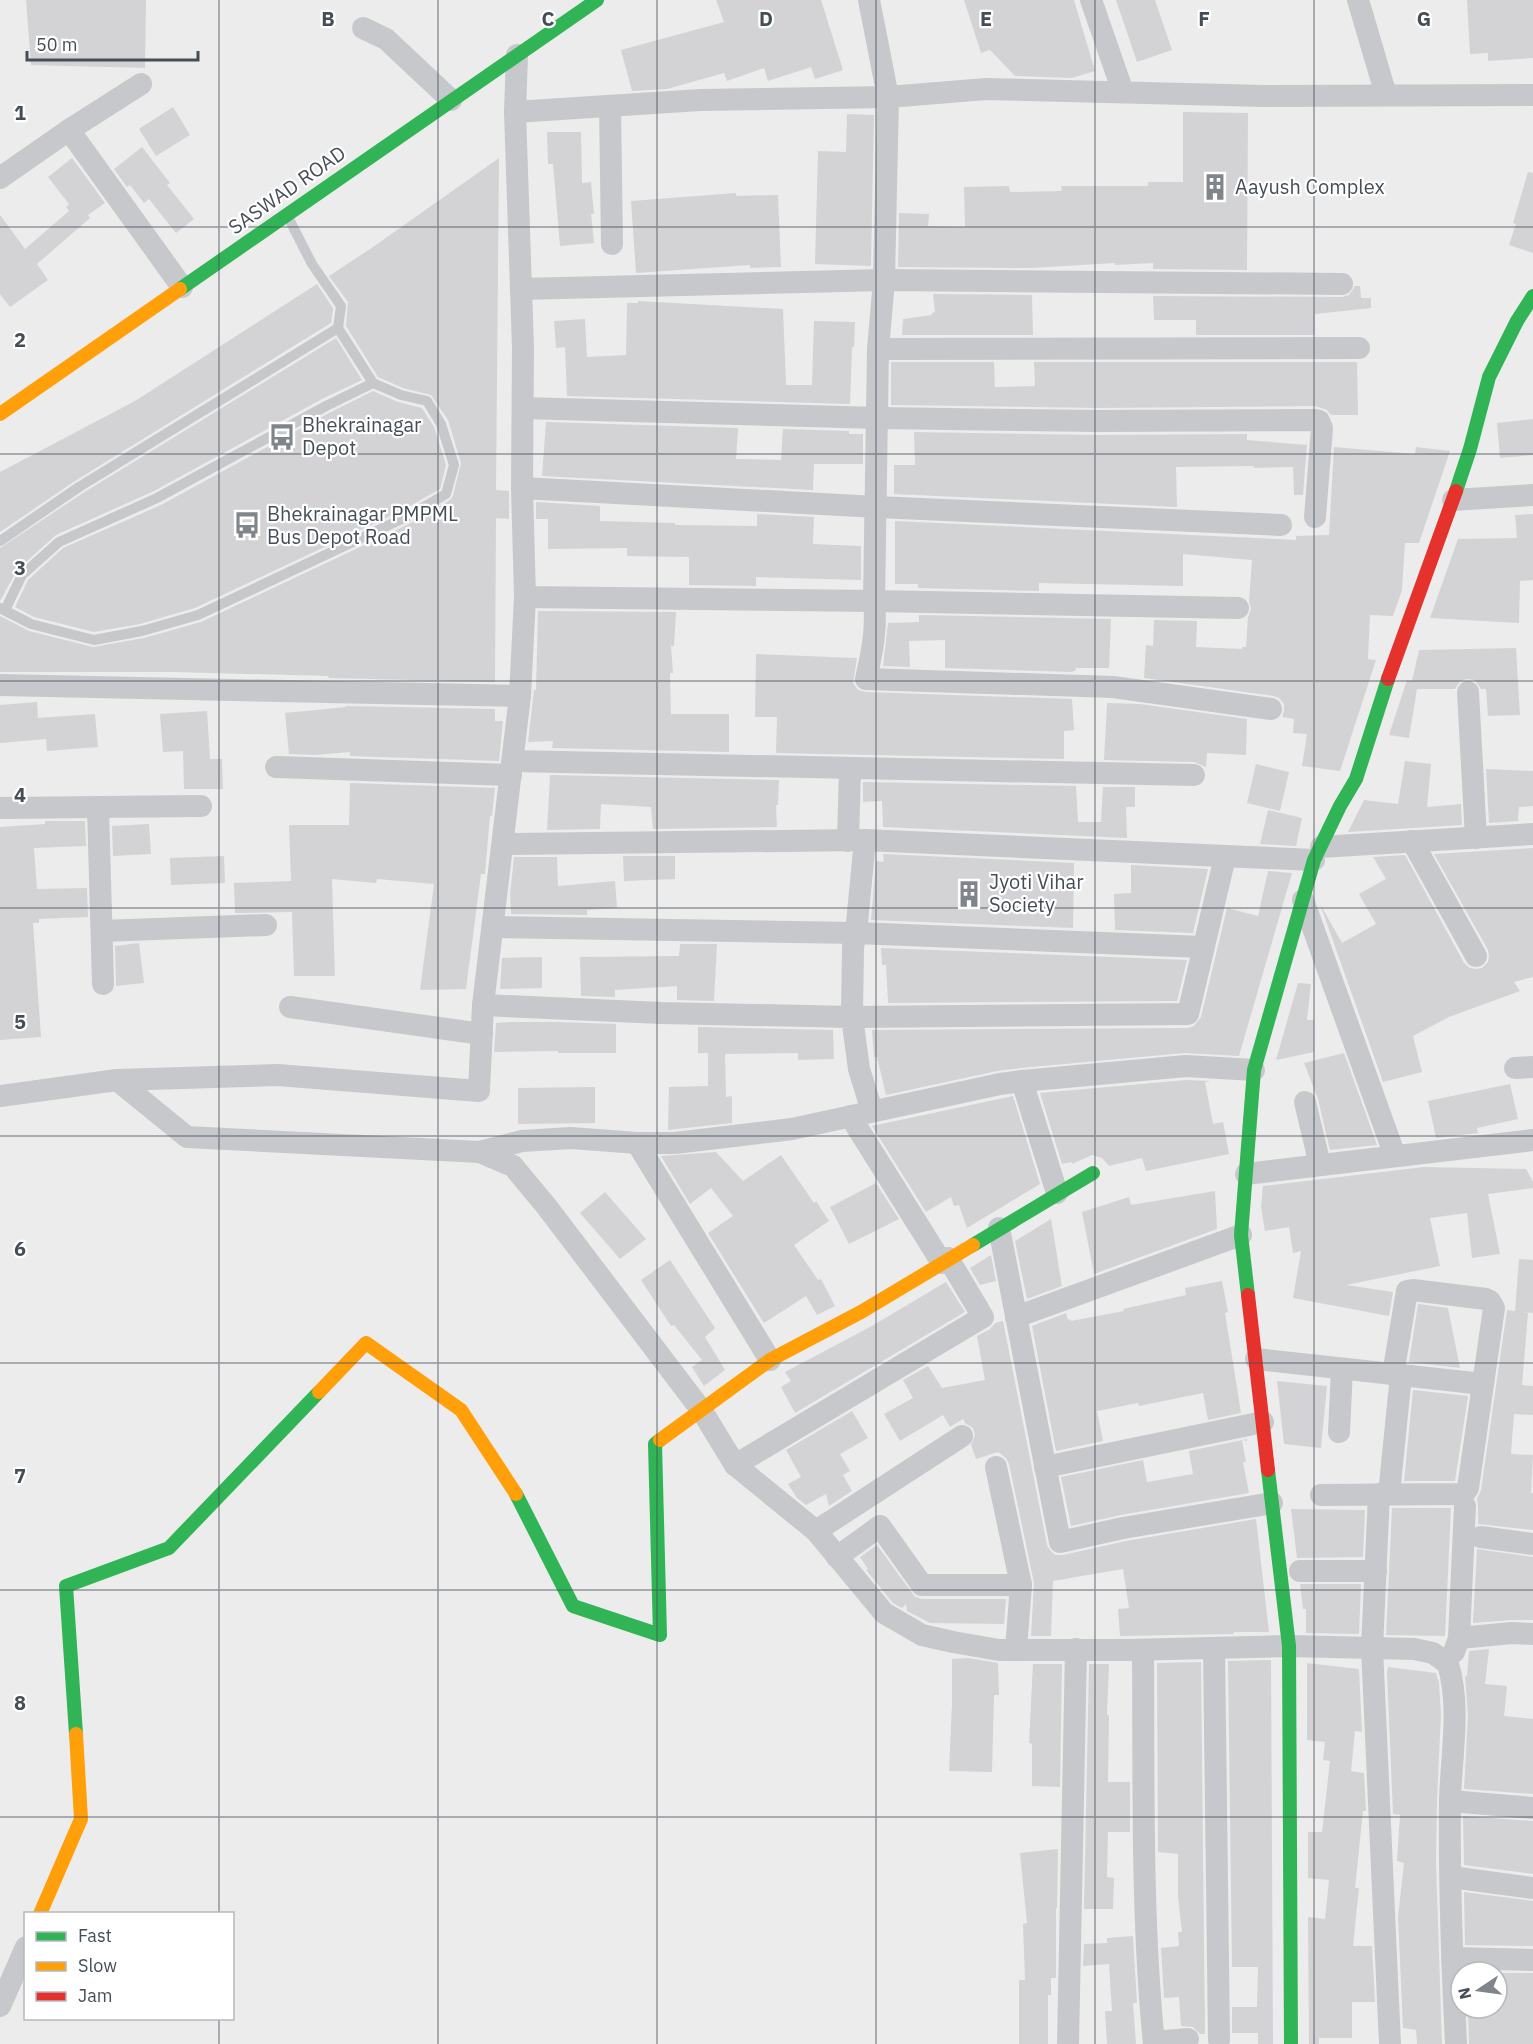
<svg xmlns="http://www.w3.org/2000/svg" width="1533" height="2044" viewBox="0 0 1533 2044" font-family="'IBM Plex Sans',sans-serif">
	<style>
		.building { fill: #d3d3d5 }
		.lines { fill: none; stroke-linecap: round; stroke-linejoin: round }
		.lane { stroke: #c6c8cb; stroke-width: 10 }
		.street { stroke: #c6c8cb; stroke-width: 22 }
		.fast { stroke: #30b455; stroke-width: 14 }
		.slow { stroke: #ff9f0a; stroke-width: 14 }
		.jam { stroke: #e5322d; stroke-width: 14 }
		.grid { fill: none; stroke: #454e57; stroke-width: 1.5; stroke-opacity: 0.55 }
		.labels { text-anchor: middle; stroke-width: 4.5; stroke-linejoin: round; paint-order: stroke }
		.poi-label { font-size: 20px; fill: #454e57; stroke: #fff; text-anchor: start }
		.street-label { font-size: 20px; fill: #454e57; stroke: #fff }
		.grid-label { font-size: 20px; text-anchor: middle; font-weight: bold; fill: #454e57; stroke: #fff; stroke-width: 4.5; stroke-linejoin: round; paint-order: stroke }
	</style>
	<rect width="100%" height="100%" fill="#edecec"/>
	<!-- building -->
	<g class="building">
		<path d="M26 0H146L145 68 31 65Z"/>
		<path d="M716 0H821L843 70 815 79 811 67 768 81 764 68 727 81 724 73 667 89 632 91 621 50 724 22Z"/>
		<path d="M964 0H1074L1095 71 1072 78 1015 76 990 50 981 53Z"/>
		<path d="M1116 0H1155L1172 50 1137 62Z"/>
		<path d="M1467 0H1533V58L1488 61V53L1470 54Z"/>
		<path d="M173 107 190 135 156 156 139 129Z"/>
		<path d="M1183 112 1248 113 1247 270 1153 269V263L1115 265V263L1031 268 898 267 899 213 929 214 928 226 965 227 964 187 1009 186 1010 192 1062 191 1061 186H1148V182H1183Z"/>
		<path d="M847 114 874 115 871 266 815 264 818 151 846 152Z"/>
		<path d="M547 132H581L582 183 591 182 594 214H591L594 243 560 246 553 164H548Z"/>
		<path d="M142 147 170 183 167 185 194 219 176 233 149 199 144 203 130 185 127 187 114 169Z"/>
		<path d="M72 158 105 203 88 215 90 218 37 264 48 280 10 307 0 294V215L25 249 69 211 66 207 69 204 48 177Z"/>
		<path d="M499 158 496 490 509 491V519L496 518 495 682 329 678 328 676 173 672H0V616L29 631 93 647 144 638 201 622 411 523 450 500 453 496 461 463 448 420 431 395 403 388 378 377 346 326 348 302 329 276 373 247Z"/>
		<path d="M1528 172 1533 173V253L1509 245 1516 224 1513 223Z"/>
		<path d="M736 193V196L778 195 781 267 750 268V265L636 273 631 201Z"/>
		<path d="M317 284 333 308 331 323 75 481 0 532V472L135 401Z"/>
		<path d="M1355 286H1360L1361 298H1371V308L1315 314V335H1196V320H1154L1153 296 1342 297 1349 295Z"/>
		<path d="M933 294 1032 295 1033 335H902L903 319 932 315V313L935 312Z"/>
		<path d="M638 301 783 309 786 385H812L814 321 855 322 854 347H852L850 404 567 396 565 347 556 348 554 321 585 319 587 357 626 355 627 303H638Z"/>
		<path d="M336 338 362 380 322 399 154 491 56 535 17 570 0 601V548L83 493Z"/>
		<path d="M891 362H994L995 387 1035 386 1034 362H1357L1358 415H1331L1327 410 1315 406 1098 408 891 405Z"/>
		<path d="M373 391 398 402 422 408 434 427 446 465 440 489 405 509 195 608 140 624 94 632 34 617 15 607 28 580 63 548 161 505 329 413Z"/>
		<path d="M1533 419V455L1500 458 1497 423Z"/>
		<path d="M546 422 738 428 736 459 781 460 783 429 849 431V434H863V464H814L813 490 542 476Z"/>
		<path d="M914 432 1098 435 1247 434V440L1307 445 1303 495H1294L1293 467 1254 468V466L1176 467 1177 507 894 494V465H915Z"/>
		<path d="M1334 447 1415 454 1416 447 1450 451 1419 543H1405L1402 590 1393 616 1370 615 1368 659 1376 660 1340 771 1302 766 1307 734 1293 733 1294 719 1282 717 1284 711V704L1279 698 1273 696 1144 678 1146 645 1153 646 1154 620 1197 621 1196 647 1242 649V647H1246L1248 617 1251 609 1249 601 1252 560 1183 554V586L1039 583V591L918 588V584H895V521L1296 540V536L1329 535Z"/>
		<path d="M536 502 600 506V521L675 523V525L757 526V514L814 517 813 544 861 546V580L756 577V586L689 585V557L627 556V548L548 549V519H536Z"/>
		<path d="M1533 514V580L1520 581 1519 623 1430 618 1458 539 1517 538 1515 515Z"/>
		<path d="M538 611 676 612 674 646H671L673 673H670L671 714H729V752L552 748 553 741 528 742 534 690H536Z"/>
		<path d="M919 615 1111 619 1109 668H1076L1075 671 1071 672 945 668V640L909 641 910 667 883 666 888 623 919 622Z"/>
		<path d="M1516 648 1520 715 1488 716 1486 689H1481L1475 680 1467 679 1460 681 1455 689H1417L1409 738 1389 735 1407 680 1412 681 1419 650Z"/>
		<path d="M756 654 857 658 853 683 858 690 866 692 1072 699 1074 730 1064 731V759L776 753 777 717H755Z"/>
		<path d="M37 702 38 718 95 714 98 747 47 751 46 739 0 743V705Z"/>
		<path d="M1107 703 1140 704 1247 719 1246 755 1207 753 1206 767 1194 762 1104 760Z"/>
		<path d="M345 706 495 709V721H503L499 761 350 756V752L315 755 289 754 285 713 346 707Z"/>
		<path d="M207 711 210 759H222L223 789H184L183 751 163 752 160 714Z"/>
		<path d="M1405 761 1431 764 1427 807 1461 804 1462 825 1348 832 1364 800 1398 804Z"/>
		<path d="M1256 764 1289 772 1280 811 1247 803Z"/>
		<path d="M1486 769 1533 771V806L1519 807 1518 821 1489 823Z"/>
		<path d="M550 775 779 780 778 805H776L777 827 653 829 651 807 601 804 600 829 547 830Z"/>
		<path d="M863 782 1076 786 1078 822H1101L1103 787H1135V807H1126L1127 838 883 827 882 801 863 802Z"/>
		<path d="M350 783 495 788 492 816H490L485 874H481L466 989 420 990 434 884 377 879 376 883 332 879 335 976H294L292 912 235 913 234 883 291 881 289 825H349Z"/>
		<path d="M1268 810 1302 818 1296 846 1260 844Z"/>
		<path d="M45 821H85L86 846 34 848 37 889 87 888 88 917 39 919V923H33L41 1037 0 1040V827L45 824Z"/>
		<path d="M149 824 151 854 113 856 112 826Z"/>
		<path d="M1533 848V977L1514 982 1520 991 1449 1017 1413 1036 1422 1072 1383 1082 1320 904 1342 943 1376 924 1359 894 1386 879 1373 857 1405 855 1464 963 1470 968 1476 969 1482 968 1488 962 1489 957 1488 950 1434 854Z"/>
		<path d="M883 854 1074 863 1073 928 871 920 876 861 884 862Z"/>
		<path d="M224 856 225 883 171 885 170 858Z"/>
		<path d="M623 856H675V879L624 881Z"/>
		<path d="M514 857H557L558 886 615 881 617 908 587 910V915L511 914 510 894Z"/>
		<path d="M1131 865 1208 869 1193 933 1115 930 1114 894 1131 893Z"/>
		<path d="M1268 871 1292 873 1239 1056 1185 1053 1021 1068 997 1071 886 1095 877 1057H874L872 1030 1188 1028 1194 1026 1201 1017 1227 908 1258 916Z"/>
		<path d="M139 943 144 983 116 986 115 946Z"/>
		<path d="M680 944H717L714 1001 677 1000V986L615 990V997L581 996 580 957 679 956Z"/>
		<path d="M881 948 1187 960 1177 1001 888 1003 886 965H882Z"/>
		<path d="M542 957V988L500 989 502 958Z"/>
		<path d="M1298 983 1311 984 1307 1020H1314V1052L1276 1060Z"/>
		<path d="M509 1022H556L616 1024V1053H558V1051L494 1052 496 1023Z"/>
		<path d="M698 1027 833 1030 834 1059 798 1060V1053L725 1054 726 1097 732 1096V1123L668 1130 669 1087 708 1086V1053H698Z"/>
		<path d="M1344 1053 1377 1145 1330 1150 1318 1099 1304 1063Z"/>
		<path d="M1186 1080 1211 1081 1205 1082 1213 1124 1223 1122 1229 1154 1146 1171 1142 1158 1109 1166 1102 1158 1092 1155 1072 1164V1162L1062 1164 1040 1093Z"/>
		<path d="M1510 1084 1518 1119 1477 1128 1478 1133 1436 1138 1428 1101Z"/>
		<path d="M595 1087V1123L518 1124V1088Z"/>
		<path d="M1013 1096 1040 1184 967 1228 959 1205 954 1206 951 1197 926 1212 872 1126Z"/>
		<path d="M716 1152 743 1181 781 1155 814 1203 816 1201 829 1221 794 1245 818 1280 821 1279 835 1306 817 1315 806 1296 764 1323 708 1233 733 1216 711 1188 690 1204 661 1156Z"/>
		<path d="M1424 1167 1526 1169 1533 1182V1188L1488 1194 1500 1254 1472 1258 1467 1213 1430 1218 1440 1266 1346 1285 1393 1292 1389 1316 1293 1298 1301 1251 1293 1253 1289 1227 1265 1231 1261 1207 1263 1186Z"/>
		<path d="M876 1183 899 1219 849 1244 830 1207Z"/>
		<path d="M1215 1191 1217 1229 1094 1274 1082 1212 1129 1197 1131 1205Z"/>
		<path d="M605 1192 646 1239 620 1259 580 1213Z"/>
		<path d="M1051 1219 1062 1286 1027 1299 1015 1241Z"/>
		<path d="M991 1255 996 1281 980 1285 970 1268Z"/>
		<path d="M1519 1259 1533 1260V1313L1520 1312 1528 1313 1522 1385 1533 1386V1415L1514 1414 1511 1454 1533 1455 1531 1493H1533V1530L1478 1524V1507L1477 1499 1481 1490 1507 1310 1515 1311Z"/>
		<path d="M670 1260 715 1328 705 1337 725 1370 704 1386 692 1367 702 1360 674 1325 671 1326 641 1280Z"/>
		<path d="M1222 1281 1228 1312 1225 1313 1241 1413 1208 1420 1203 1393 1139 1406 1138 1403 1097 1411 1103 1441 1056 1451 1032 1326 1066 1313 1068 1320 1070 1319 1071 1321 1124 1311 1123 1309 1186 1295 1185 1288Z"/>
		<path d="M946 1282 965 1312 795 1413 781 1387 791 1381 785 1372 870 1327Z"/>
		<path d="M1418 1304 1448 1308 1460 1368 1409 1362Z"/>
		<path d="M1003 1321 1047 1545 1050 1550 1055 1555H1063L1126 1541 1256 1519 1269 1632H1234L1233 1634 1120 1636 1118 1609 1129 1608 1123 1569 1053 1581 1051 1636H1031L1034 1583 1009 1464 1006 1458 998 1452 976 1459 971 1445 975 1435 973 1428 965 1423 963 1419 950 1427 943 1415 900 1441 884 1414 913 1398 903 1380 928 1366 942 1388 985 1380 977 1336 990 1329 995 1323Z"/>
		<path d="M1277 1381 1327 1386 1321 1448 1284 1444Z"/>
		<path d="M1413 1390 1468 1396 1455 1481H1404Z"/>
		<path d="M852 1411 868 1438 840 1454 850 1471 843 1475 852 1491 829 1506 826 1494 806 1505 797 1498 788 1484 801 1477 786 1450Z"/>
		<path d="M1247 1439V1441L1242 1440 1246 1462H1243L1249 1493 1121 1515 1071 1526 1061 1477 1143 1460 1147 1482 1193 1474 1189 1451Z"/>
		<path d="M1392 1508H1451L1445 1636 1386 1635Z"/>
		<path d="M1291 1509 1365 1510 1363 1557 1297 1558Z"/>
		<path d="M877 1545 915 1597 922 1599H1006L1004 1624 930 1623 907 1611 906 1604 902 1608 893 1603 866 1570 868 1569 860 1557Z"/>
		<path d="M1477 1549 1533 1557V1620H1511L1473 1623Z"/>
		<path d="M1300 1584H1361L1359 1634 1306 1633V1609H1303Z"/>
		<path d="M1489 1649 1485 1684 1507 1686 1504 1716 1533 1719V1794L1464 1789 1468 1715 1465 1676H1467L1469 1651Z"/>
		<path d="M968 1658 998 1663 999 1695H994L992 1772 949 1771 952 1704V1659Z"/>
		<path d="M1271 1660 1273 2044H1258V2033H1232V2007H1257L1258 1967H1232L1228 1661Z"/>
		<path d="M1201 1662 1205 2034H1200L1193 2027 1181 2026 1179 1997 1164 1998 1161 1948 1179 1946 1178 1932H1182L1178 1897V1854L1158 1852 1157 1663Z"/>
		<path d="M1307 1663 1359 1669 1362 1732 1355 1731 1351 1771 1364 1773 1366 1811H1363L1355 1888H1359L1353 1946H1372L1375 2002H1352V2038H1319V2044H1309L1308 1917 1325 1919 1329 1880 1308 1878V1832H1322L1330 1761 1323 1760 1325 1742 1307 1740Z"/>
		<path d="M1033 1664H1062L1060 1787 1032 1786V1744L1029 1743Z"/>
		<path d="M1089 1664H1109L1107 1715H1109L1108 1782H1130V1832H1108L1107 1877 1114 1878 1113 1909H1084Z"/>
		<path d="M1388 1667 1436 1673 1439 1683 1441 1714 1437 1800 1436 1862 1442 2044H1417L1416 2030 1403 2028 1398 1917 1404 1863 1397 1861 1400 1815 1393 1814 1387 1673Z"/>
		<path d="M1463 1816 1533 1821V1874L1464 1865Z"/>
		<path d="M1058 1849 1057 1908H1056V1978H1051V1995H1048V2044H1019V1980H1025L1023 1924 1027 1923 1020 1853Z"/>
		<path d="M1464 1892 1533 1901V1946L1465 1945Z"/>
		<path d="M1133 1936 1137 2003H1133L1136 2044H1107L1105 2011H1112L1109 1964 1083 1966 1084 1944 1107 1943V1938Z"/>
		<path d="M1497 1973H1533V2044H1469L1468 2008H1497Z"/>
	</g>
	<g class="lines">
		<!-- lane -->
		<g class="lane">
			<path d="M0 541 79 487 338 328 341 306 312 264 288 217"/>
			<path d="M0 608 31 624 94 640 142 631 198 615 408 516 446 494 454 465 441 424 427 401 401 395 373 383 338 328"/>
			<path d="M5 610 22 575 59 542 157 498 326 406 373 383"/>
		</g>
		<!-- street -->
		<g class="street">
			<path d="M1091 0 1123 92"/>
			<path d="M1358 0 1386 95"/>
			<path d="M363 28 386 39 451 100"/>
			<path d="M610 106 612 244"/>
			<path d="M515 112 700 100 888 97 986 89 1265 96 1533 95"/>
			<path d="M69 130 182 287"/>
			<path d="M0 178 69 130 141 84"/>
			<path d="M521 289 884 280 1342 284"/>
			<path d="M878 349 1359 348"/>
			<path d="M523 408 878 418 1098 421 1315 420 1319 421 1322 428 1315 517"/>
			<path d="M522 488 877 507 1281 525"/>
			<path d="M1453 500 1533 495"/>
			<path d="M525 597 874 601 878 349 884 280 888 97 869 0"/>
			<path d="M1238 608 874 601C877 628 872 653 866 679L1113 687 1271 709"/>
			<path d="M0 685 520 696"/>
			<path d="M1468 692 1476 838"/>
			<path d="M513 761 1194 775"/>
			<path d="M276 767 511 775"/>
			<path d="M0 808 201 806"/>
			<path d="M98 808 103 984"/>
			<path d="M865 840 1314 860"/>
			<path d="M848 841 850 768"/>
			<path d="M1412 841 1476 956"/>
			<path d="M503 844 865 840 856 933 853 947 852 1017 1188 1014 1225 857"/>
			<path d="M1321 847 1533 834"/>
			<path d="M1303 900 1395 1156"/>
			<path d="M493 927 856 933 1202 947"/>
			<path d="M102 931 266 925"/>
			<path d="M483 1005 661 1013 852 1017 859 1069 872 1111"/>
			<path d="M290 1007 482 1034"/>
			<path d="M1515 1068 1533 1067"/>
			<path d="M117 1080 187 1137 480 1152 522 1141 571 1138 637 1143H675L792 1129 1000 1084 1022 1081 1186 1066 1254 1070"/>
			<path d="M1022 1081 1057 1193"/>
			<path d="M0 1096 117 1080 278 1075 479 1091 483 1005 520 696 525 597 522 488 523 348 515 112 517 55"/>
			<path d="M1305 1102 1320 1165"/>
			<path d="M850 1116 942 1263"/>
			<path d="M637 1143 770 1360"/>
			<path d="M480 1152 513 1166 547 1207 702 1411 735 1465 816 1531 884 1613 922 1635 953 1642 999 1650H1127L1289 1646 1414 1649 1433 1653 1448 1664C1461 1707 1451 1756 1450 1801 1449 1882 1452 1963 1456 2044"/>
			<path d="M1246 1174 1533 1140"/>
			<path d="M999 1228 1060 1542 1123 1528 1272 1503"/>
			<path d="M1016 1317 1241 1235"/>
			<path d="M1256 1359 1483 1384"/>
			<path d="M1339 1432 1342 1369"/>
			<path d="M735 1465 983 1317 948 1258"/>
			<path d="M996 1467 1021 1585 1016 1649"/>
			<path d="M1045 1467 1263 1422"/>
			<path d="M1379 1494 1372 1648 1390 2044"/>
			<path d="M1389 1494 1401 1375"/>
			<path d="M1321 1495 1460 1494 1465 1492 1468 1488 1494 1308 1490 1301 1486 1299 1413 1290 1407 1291 1393 1374"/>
			<path d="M816 1531 962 1436"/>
			<path d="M1481 1537 1533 1544"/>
			<path d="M837 1557 880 1526 922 1585H1021"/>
			<path d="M1300 1571H1376"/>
			<path d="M1459 1638 1465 1506"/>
			<path d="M1214 1649 1219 2040"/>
			<path d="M1143 1650C1144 1782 1141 1913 1154 2044"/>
			<path d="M1454 1652 1459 1638 1512 1633 1533 1634"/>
			<path d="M1450 1801 1533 1808"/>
			<path d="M1451 1877 1533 1888"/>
			<path d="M1452 1958 1533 1960"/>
			<path d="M0 2006 26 1947"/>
			<path d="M1154 2042 1188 2039"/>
			<path d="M1068 2044 1076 1649"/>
		</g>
		<!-- fast -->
		<g class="fast">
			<path d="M180 289 597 0"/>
			<path d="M1456 491 1470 449 1489 377 1517 321 1533 296"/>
			<path d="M973 1245 1093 1173"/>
			<path d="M1248 1295 1241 1235 1254 1070 1314 860 1340 806 1356 779 1388 679"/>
			<path d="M1268 1470 1289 1646 1291 2044"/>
			<path d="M516 1494 573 1606 660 1635 655 1444 660 1440"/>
			<path d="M76 1734 66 1586 169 1548 319 1392"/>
		</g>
		<!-- slow -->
		<g class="slow">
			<path d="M0 414 180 289"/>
			<path d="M319 1392 366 1343 461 1410 516 1494"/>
			<path d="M660 1440 770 1360 861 1312 973 1245"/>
			<path d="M40 1914 81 1819 76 1734"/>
		</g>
		<!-- jam -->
		<g class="jam">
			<path d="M1388 679 1456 491"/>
			<path d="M1248 1295 1268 1470"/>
		</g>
	</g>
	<!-- grid -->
	<path class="grid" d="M219 0V1914M438 0V2044M657 0V2044M876 0V2044M1095 0V2044M1314 0V2044M0 227H1533M0 454H1533M0 681H1533M0 908H1533M0 1136H1533M0 1363H1533M0 1590H1533M0 1817H1533M219 2018V2044"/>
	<!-- icons -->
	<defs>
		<symbol id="building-bare" viewBox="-9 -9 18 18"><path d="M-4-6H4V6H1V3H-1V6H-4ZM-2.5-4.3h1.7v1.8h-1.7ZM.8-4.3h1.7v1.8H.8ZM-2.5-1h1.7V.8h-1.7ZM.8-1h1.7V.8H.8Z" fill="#80858b" stroke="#fff" stroke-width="2.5" paint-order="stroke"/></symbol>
		<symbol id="bus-bare" viewBox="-9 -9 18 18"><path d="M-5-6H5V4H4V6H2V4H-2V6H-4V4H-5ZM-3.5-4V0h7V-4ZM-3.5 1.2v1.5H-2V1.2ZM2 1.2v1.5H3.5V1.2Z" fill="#80858b" stroke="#fff" stroke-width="2.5" paint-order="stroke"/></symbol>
	</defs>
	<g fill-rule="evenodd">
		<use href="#building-bare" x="1196" y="168" width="38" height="38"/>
		<use href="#bus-bare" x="263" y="418" width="38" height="38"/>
		<use href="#bus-bare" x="228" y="506" width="38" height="38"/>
		<use href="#building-bare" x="950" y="875" width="38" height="38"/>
	</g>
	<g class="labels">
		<!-- poi labels -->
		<g class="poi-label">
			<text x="1235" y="194">Aayush Complex</text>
			<text x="302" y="432">Bhekrainagar<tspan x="302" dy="23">Depot</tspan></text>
			<text x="267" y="521">Bhekrainagar PMPML<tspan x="267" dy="23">Bus Depot Road</tspan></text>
			<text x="989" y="889">Jyoti Vihar<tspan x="989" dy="23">Society</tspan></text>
		</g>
		<!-- street labels -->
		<g class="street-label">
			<text transform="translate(287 190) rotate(-35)" y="7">SASWAD ROAD</text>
		</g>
	</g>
	<g class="grid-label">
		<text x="328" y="26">B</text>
		<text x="548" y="26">C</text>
		<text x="766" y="26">D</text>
		<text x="986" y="26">E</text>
		<text x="1204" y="26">F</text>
		<text x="1424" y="26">G</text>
		<text x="20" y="120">1</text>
		<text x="20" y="347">2</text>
		<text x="20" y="575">3</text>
		<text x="20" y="802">4</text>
		<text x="20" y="1029">5</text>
		<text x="20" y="1256">6</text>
		<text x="20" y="1483">7</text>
		<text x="20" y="1710">8</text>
	</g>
	<!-- legend -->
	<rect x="24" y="1912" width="210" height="108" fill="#ffffff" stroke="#b5b8bc" stroke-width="1.5"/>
	<rect x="36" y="1932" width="30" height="9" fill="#30b455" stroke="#b5b8bc" stroke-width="1.5"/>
	<text x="78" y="1942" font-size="18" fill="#454e57">Fast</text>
	<rect x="36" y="1962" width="30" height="9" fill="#ff9f0a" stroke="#b5b8bc" stroke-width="1.5"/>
	<text x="78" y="1972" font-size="18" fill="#454e57">Slow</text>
	<rect x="36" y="1992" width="30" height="9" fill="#e5322d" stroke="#b5b8bc" stroke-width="1.5"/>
	<text x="78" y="2002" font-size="18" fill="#454e57">Jam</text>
	<!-- north arrow -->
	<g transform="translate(1479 1990) rotate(257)"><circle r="28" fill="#ffffff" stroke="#b5b8bc" stroke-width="1.5"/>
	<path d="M0-4.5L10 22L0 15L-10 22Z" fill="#80858b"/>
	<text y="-9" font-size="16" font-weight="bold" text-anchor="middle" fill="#454e57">N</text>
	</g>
	<!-- scale -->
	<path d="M27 51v9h171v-9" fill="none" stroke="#454e57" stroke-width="3"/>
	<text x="36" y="51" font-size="18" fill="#454e57" stroke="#ffffff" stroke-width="4.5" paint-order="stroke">50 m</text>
</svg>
